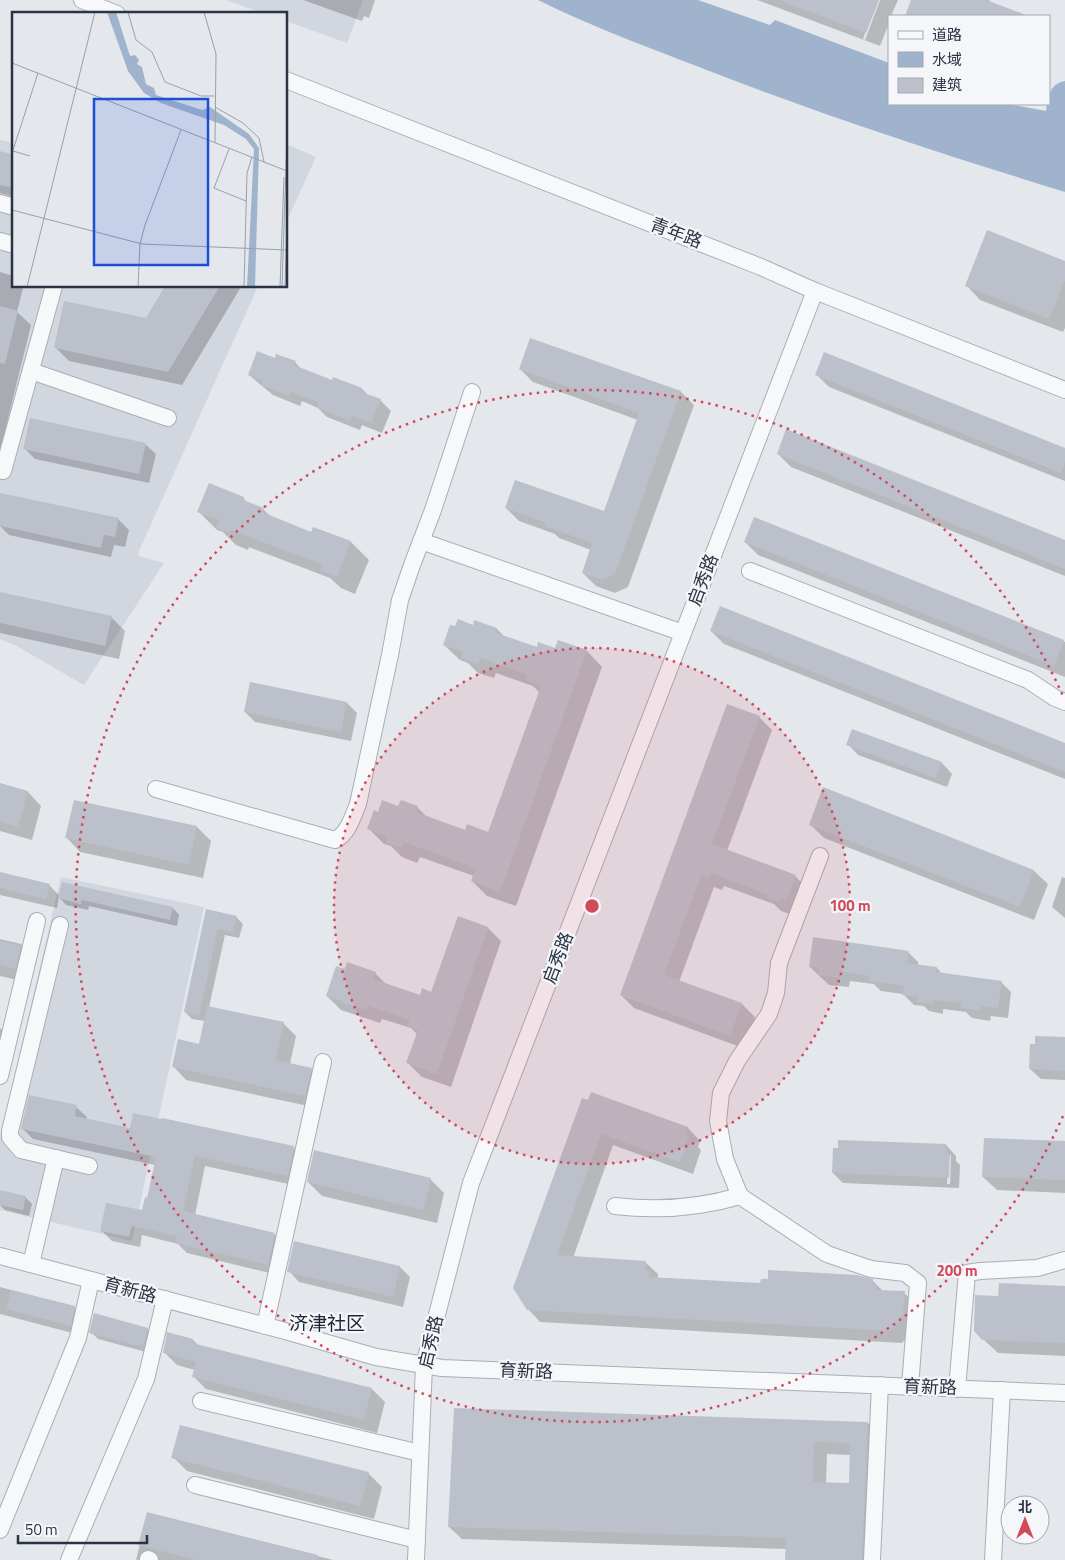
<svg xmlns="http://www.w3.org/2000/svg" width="1065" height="1560" viewBox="0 0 1065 1560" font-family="'Titillium Web','Noto Sans SC',sans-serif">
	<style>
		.built { fill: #d2d6de }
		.water { fill: #9fb4cc }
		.shadow { fill: #0003; fill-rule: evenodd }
		.building { fill: #bbc0ca; fill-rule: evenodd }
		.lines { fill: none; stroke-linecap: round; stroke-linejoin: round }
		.minor-casing { stroke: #a9aeb7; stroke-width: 18 }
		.minor { stroke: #f7f8fa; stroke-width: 16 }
		.ring { fill: none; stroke: #d1495b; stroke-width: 2.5; stroke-dasharray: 2.5 5 }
		.labels { text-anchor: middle; stroke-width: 4.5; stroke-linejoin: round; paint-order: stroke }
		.street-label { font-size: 18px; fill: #2b3445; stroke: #f4f6f9 }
		.neighbourhood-label { font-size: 19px; fill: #1d2536; stroke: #f4f6f9 }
		.inset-road { fill: none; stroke: #9a9fa9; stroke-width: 1 }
		.view { fill: #1d4ed8; fill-opacity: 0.15; stroke: #1d4ed8; stroke-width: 2.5 }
		.inset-edge { fill: none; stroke: #2b3445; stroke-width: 2.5 }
		.centre { fill: #d1495b; stroke: #f4f6f9; stroke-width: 2.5 }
		.ring-label { font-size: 15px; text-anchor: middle; font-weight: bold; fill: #d1495b; stroke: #f4f6f9; stroke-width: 4.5; stroke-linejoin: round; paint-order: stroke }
	</style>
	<rect width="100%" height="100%" fill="#e4e7ec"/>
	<!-- built -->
	<g class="built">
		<path d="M226 0H363L347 43 286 21V14H265Z"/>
		<path d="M0 140 14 143V286H258L139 551 138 556 164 563 84 685 15 645 0 639Z"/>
		<path d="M286 144 316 157 286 223Z"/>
		<path d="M61 877 204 907 132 1241 0 1210V1137Z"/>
	</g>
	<!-- water -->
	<path class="water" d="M538 0H698L770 25 775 20 889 63V104H1007L1046 111 1047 104H1049C1049 91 1052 84 1065 81V192C942 154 819 114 699 67 645 46 590 26 538 0Z"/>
	<!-- shadow -->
	<g class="shadow">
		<path d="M303 0H375L369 18 364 16 362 21Z"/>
		<path d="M757 0H877L863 39 865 40 880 0H898L891 16H889V23L880 46Z"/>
		<path d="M912 0H989L992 4 1023 16H906Z"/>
		<path d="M0 153 14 156V197L0 193Z"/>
		<path d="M1065 262V328L1063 332 980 300 967 286Z"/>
		<path d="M0 272 10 275 14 279V286H21L23 288 17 312 31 325 0 451Z"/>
		<path d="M167 286H240L241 287 182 385 69 361 55 347 146 320Z"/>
		<path d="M531 339 681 392 694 405 628 587 615 593 596 586 583 573 591 550 559 538 555 534 519 521 506 508 605 513 638 420 533 382 520 369Z"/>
		<path d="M275 359 295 362 302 370 333 382 362 389 369 396 380 400 391 411 382 433 362 425 360 430 327 417 318 408 302 401 300 406 273 395 249 375Z"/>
		<path d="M816 374 1065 449V481L829 387Z"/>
		<path d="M145 444 156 454 149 483 35 459 24 448Z"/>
		<path d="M778 454 1065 541V576L791 467Z"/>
		<path d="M0 496 118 519 129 530 125 547 114 545 111 557 9 535 0 526Z"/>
		<path d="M243 498 248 503 263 509 272 518 312 533 351 542 369 560 355 594 341 588 330 578 249 547 248 550 236 545 223 532 217 530 199 512Z"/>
		<path d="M755 518 1065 642V677L758 555 745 542Z"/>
		<path d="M0 593 111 617 125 631 119 659 0 633Z"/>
		<path d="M473 626 497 629 505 637 537 649 555 650 558 641 587 651 602 667 516 906 487 896 472 881 474 876 420 857 417 863 402 857 391 846 384 844 369 829 379 813 399 807H417L428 818 466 831 489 834 540 693 533 686 496 673 494 678 478 673 468 663 460 660 444 645Z"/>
		<path d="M711 631 1065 744V779L724 644Z"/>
		<path d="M347 703 357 713 351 741 255 722 245 712Z"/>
		<path d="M759 717 772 730 727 851 795 876 808 889 792 915 781 911 774 904 724 886 722 890 714 887 679 982 742 1004 755 1017 743 1048 634 1008 621 995Z"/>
		<path d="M853 730 942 763 952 774 947 787 858 755 848 744Z"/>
		<path d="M0 785 28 792 41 806 32 840 0 831Z"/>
		<path d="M824 789 1034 871 1048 884 1034 920 824 838 810 824Z"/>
		<path d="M197 827 211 841 203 878 80 852 67 838Z"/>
		<path d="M0 873 49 885 60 896 63 883 173 908 179 915 177 926 89 906 88 910 66 905 59 897 57 908 0 895Z"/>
		<path d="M1062 877 1065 878V918L1052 907Z"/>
		<path d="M207 911 236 917 243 924 239 938 225 935 209 1007 283 1023 296 1036 290 1064 311 1069 324 1081 318 1108 186 1080 174 1067 200 1045 205 1021 192 1019 185 1012Z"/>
		<path d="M488 928 501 941 451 1087 422 1077 408 1063 418 1035 411 1028 382 1019 380 1023 341 1010 327 996 375 973 387 985 421 997 432 993Z"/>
		<path d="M0 939 21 944 31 955 25 982 0 976Z"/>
		<path d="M908 952 918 962V965L937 968 942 974 1001 982 1011 992 1008 1018 991 1016 990 1021 972 1018 966 1012 943 1009V1014L929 1011 924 1006 914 1005 903 994 881 991 874 984 850 981 849 987 829 985 810 967Z"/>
		<path d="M0 1028 8 1036 0 1059Z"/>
		<path d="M1065 1038V1080L1041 1079 1030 1069Z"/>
		<path d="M592 1094 688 1128 700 1141 698 1147 701 1150 693 1174 613 1145 573 1258 645 1262 658 1274V1278L762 1284 872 1280 883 1291 904 1293 917 1305 915 1327 902 1343 540 1322 528 1309Z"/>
		<path d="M76 1107 87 1117 86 1120 131 1129 294 1148 304 1158 298 1186 205 1166 195 1215 274 1234 285 1245 278 1275 187 1253 178 1244 142 1235 140 1247 112 1241 101 1230 143 1212 148 1199 155 1165 33 1139 22 1128Z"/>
		<path d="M1065 1142V1193L997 1190 983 1177Z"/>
		<path d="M946 1145 956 1156V1161L960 1165 959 1188 843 1183 833 1173ZM949 1154 951 1156 950 1184H947Z"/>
		<path d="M430 1179 444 1193 437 1223 322 1196 308 1182Z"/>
		<path d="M25 1197 32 1204 29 1216 5 1210 0 1205V1198Z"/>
		<path d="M295 1242 400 1267 410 1277 403 1307 299 1282 289 1271Z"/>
		<path d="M0 1287 74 1307 84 1317 80 1335 0 1314Z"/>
		<path d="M1065 1287V1356L998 1353 983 1339 999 1297Z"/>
		<path d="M147 1329 154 1336 150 1353 98 1339 91 1332Z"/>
		<path d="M168 1334 193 1340 198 1345 372 1389 385 1402 377 1433 206 1389 193 1376 195 1370 177 1365 164 1352Z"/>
		<path d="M868 1423 880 1436 875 1560H787L786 1549 462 1539 449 1527ZM827 1454 851 1455 850 1485 826 1484Z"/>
		<path d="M173 1457 368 1473 382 1487 374 1519 187 1471Z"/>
		<path d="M148 1513 333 1560H136Z"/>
	</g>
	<!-- building -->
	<g class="building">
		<path d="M781 0H879L866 33 781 1Z"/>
		<path d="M911 0H986L1026 15 1025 16H905Z"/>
		<path d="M0 151 14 155V188L0 185Z"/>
		<path d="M987 230 1065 261V280L1049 319 965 286Z"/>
		<path d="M165 286H220L168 372 54 348 64 301 146 318Z"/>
		<path d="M0 306 18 311 5 364 0 363Z"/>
		<path d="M530 338 681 391 615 574 602 580 582 573 592 543 545 526 546 523 505 508 515 480 604 511 639 413 519 369Z"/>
		<path d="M257 351 275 358 276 354 296 361 294 365 332 380 333 377 362 388 361 392 381 399 371 423 352 416 350 421 316 407 318 402 291 392 289 396 261 385 263 381 248 375Z"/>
		<path d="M824 352 1065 448V462L1061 473 815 375Z"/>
		<path d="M30 418 146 443 139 474 23 449Z"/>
		<path d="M786 429 1065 540V569L777 454Z"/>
		<path d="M209 483 244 497 243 500 264 508 262 512 311 532 313 527 351 541 337 577 321 571 323 565 231 530 230 533 216 528 219 520 197 512Z"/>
		<path d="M0 493 119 518 115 537 104 535 101 548 0 526Z"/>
		<path d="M754 517 1064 640 1054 666 744 542Z"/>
		<path d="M0 592 112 616 105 646 0 623Z"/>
		<path d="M720 606 1065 743V772L710 631Z"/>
		<path d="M458 619 473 625 474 620 497 628 496 633 537 647 538 642 555 648 558 640 587 650 500 892 471 881 475 870 470 868V866L404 842 402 848 385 842 387 836 367 829 374 810 378 812 382 800 398 806 401 800 418 806 416 812 465 830 467 824 488 832 541 686 525 680 527 675 481 658 478 664 461 658 463 652 443 645 450 625 455 626Z"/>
		<path d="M250 682 347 702 341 732 244 712Z"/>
		<path d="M727 704 760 716 712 844 796 875 786 901 780 899 779 903 767 898 768 895 711 873 709 878 701 875 664 975 742 1003 730 1036 620 995Z"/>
		<path d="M852 729 942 762 936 778 846 745Z"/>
		<path d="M0 783 28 791 18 827 0 822Z"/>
		<path d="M823 787 1034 870 1020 907 809 825Z"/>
		<path d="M74 800 197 826 189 865 65 838Z"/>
		<path d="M0 872 50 884 46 899 0 888Z"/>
		<path d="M62 882 173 907 170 920 82 900 81 904 58 898Z"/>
		<path d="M206 909 237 916 233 932 218 929 199 1016 184 1012Z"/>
		<path d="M458 916 488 927 437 1074 406 1063 418 1030 407 1027 410 1020 368 1006 366 1010 326 996 336 966 345 969 347 962 376 972 373 979 420 995 422 988 431 992Z"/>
		<path d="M813 937 909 951 907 963 937 967 936 972 1002 981 998 1008 981 1006 980 1011 961 1008V1003L933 1000V1004L917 1002 918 997 902 995 904 986 869 981 870 976 840 971 839 978 818 975 819 968 809 967Z"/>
		<path d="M0 941 21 946 15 969 0 965Z"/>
		<path d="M207 1006 284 1022 276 1060 312 1068 305 1096 172 1067 178 1039 199 1044Z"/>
		<path d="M1035 1036 1065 1037V1071L1029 1069 1030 1044H1035Z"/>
		<path d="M591 1092 688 1127 686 1135 689 1136 680 1162 601 1134 557 1255 646 1261 645 1270 650 1271 649 1277 760 1283 761 1279H768V1270L857 1275 873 1279V1285L877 1286 876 1290 905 1291 903 1314 890 1331 527 1310 513 1288 582 1098 588 1100Z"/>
		<path d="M29 1095 77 1105 75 1116 130 1128 133 1113 161 1119 162 1118 294 1146 288 1176 195 1156 183 1211 275 1233 268 1265 175 1243 177 1236 132 1226 129 1237 100 1231 106 1203 142 1210 145 1197 147 1198 156 1157 21 1129Z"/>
		<path d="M984 1138 1065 1141V1180L982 1177Z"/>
		<path d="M838 1140 946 1144V1153H950L949 1178 832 1173 833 1148H838Z"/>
		<path d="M314 1150 431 1178 423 1210 307 1182Z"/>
		<path d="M0 1190 26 1196 23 1210 0 1205Z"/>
		<path d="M294 1241 400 1266 393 1297 287 1272Z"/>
		<path d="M999 1283 1065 1286V1343L982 1340 974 1331 975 1295 998 1296Z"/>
		<path d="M11 1290 75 1306 71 1326 6 1309Z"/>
		<path d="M94 1313 148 1328 143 1347 89 1333Z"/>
		<path d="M167 1332 193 1339 192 1343 372 1388 364 1420 192 1377 196 1362 163 1353Z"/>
		<path d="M454 1408 868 1422 862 1560H785L786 1538 448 1527ZM814 1442 850 1443 849 1483 813 1482Z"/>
		<path d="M180 1425 369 1472 360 1506 171 1458Z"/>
		<path d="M147 1512 318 1555V1560H196L138 1545Z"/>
	</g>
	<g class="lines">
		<defs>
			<g id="minor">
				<path d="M82 0 117 14"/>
				<path d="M286 80 761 267 815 291 1065 390"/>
				<path d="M0 203 14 207"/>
				<path d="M0 241 14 245"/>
				<path d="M31 371 168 418"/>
				<path d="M3 471 54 286"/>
				<path d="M421 541 683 633"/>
				<path d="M750 571 1028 680 1055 698 1065 702"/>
				<path d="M156 789 335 840C348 834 353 816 358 804L390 655 400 600 412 565 433 510 472 392"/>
				<path d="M820 856 779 963 776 993 769 1014 737 1061 721 1093 718 1121 725 1159 740 1196 827 1254 871 1269 905 1273 918 1283 910 1387"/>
				<path d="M60 925 10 1131V1137L21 1150 89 1166"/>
				<path d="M0 1076 37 921"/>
				<path d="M615 1206C657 1211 699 1208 740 1196"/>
				<path d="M0 1256 289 1332 376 1357 442 1368 1065 1393"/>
				<path d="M31 1264 56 1158"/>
				<path d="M265 1326 323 1062"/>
				<path d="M957 1389 967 1273 980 1271 1037 1268 1065 1260"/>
				<path d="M201 1401 420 1453"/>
				<path d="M195 1485 417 1540"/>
				<path d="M0 1530 78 1338 91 1280"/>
				<path d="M148 1559 150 1560"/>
				<path d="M69 1560 146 1379 165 1299"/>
				<path d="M416 1560 424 1365 471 1183 815 291"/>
				<path d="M872 1560 880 1385"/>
				<path d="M993 1560 1002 1390"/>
			</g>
		</defs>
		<!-- minor casing -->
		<use href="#minor" class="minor-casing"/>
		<!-- minor -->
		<use href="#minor" class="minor"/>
	</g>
	<!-- distance rings -->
	<circle cx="592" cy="906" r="258" fill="#d1495b" fill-opacity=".12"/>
	<g class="ring">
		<circle cx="592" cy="906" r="258"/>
		<path d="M1063 1116A516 516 0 1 1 1063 696"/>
	</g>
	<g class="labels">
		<!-- street labels -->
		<g class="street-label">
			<text transform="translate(676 233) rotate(21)" y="6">青年路</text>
			<text transform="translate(703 580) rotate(-69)" y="6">启秀路</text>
			<text transform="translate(558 958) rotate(-69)" y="6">启秀路</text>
			<text transform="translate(130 1290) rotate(15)" y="6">育新路</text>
			<text transform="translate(431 1342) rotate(-77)" y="6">启秀路</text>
			<text transform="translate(526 1371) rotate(2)" y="6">育新路</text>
			<text transform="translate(930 1387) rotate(2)" y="6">育新路</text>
		</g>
		<!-- neighbourhood labels -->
		<g class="neighbourhood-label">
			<text x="327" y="1330">济津社区</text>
		</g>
	</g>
	<!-- overview -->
	<g transform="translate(12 12)">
		<rect width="275" height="275" fill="#e4e7ec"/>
		<path d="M95 0H104L118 44 123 43 127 48 125 52 130 55 134 72 142 76 144 83 190 98 198 95 237 122 247 136 243 275H235L242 137 234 127 212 113 149 91 132 81 116 59Z" fill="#9fb4cc"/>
		<path class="inset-road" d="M116 0 124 28 140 40 153 70 189 84H202M192 0 204 42 203 131M0 51 275 159M203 95 231 111 247 126 252 150M217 137 202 176 234 189M1 138 26 61M1 139 18 144M0 198 130 232 275 238M15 275 83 0M126 275 128 232 133 213 169 118M232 275 235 161 240 145M268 275 272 165M270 275 275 127M273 275 275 210"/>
		<path class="view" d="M82 87H196V253H82Z"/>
		<rect width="275" height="275" class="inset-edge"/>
	</g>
	<circle cx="592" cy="906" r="8" class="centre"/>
	<g class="ring-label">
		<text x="850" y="911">100 m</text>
		<text x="957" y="1276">200 m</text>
	</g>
	<!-- legend -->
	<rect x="888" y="15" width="162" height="90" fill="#f4f6f9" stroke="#a4a8b1"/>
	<rect x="898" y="31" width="25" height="8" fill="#f7f8fa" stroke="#a4a8b1"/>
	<text x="932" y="40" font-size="15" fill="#2b3445">道路</text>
	<rect x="898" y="52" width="25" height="15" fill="#9fb4cc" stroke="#a4a8b1"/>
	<text x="932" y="65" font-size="15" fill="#2b3445">水域</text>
	<rect x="898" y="78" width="25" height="15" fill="#bbc0ca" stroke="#a4a8b1"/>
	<text x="932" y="90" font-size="15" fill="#2b3445">建筑</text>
	<!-- north arrow -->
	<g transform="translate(1025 1520)"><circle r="24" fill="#f4f6f9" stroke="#a4a8b1"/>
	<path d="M0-4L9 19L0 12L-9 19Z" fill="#d1495b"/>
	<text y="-8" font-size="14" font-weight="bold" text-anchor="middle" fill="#2b3445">北</text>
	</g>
	<!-- scale -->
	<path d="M18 1535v8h129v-8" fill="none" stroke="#2b3445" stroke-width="2.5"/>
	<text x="25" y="1535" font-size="15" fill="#2b3445" stroke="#f4f6f9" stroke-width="4" paint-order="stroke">50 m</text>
</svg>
